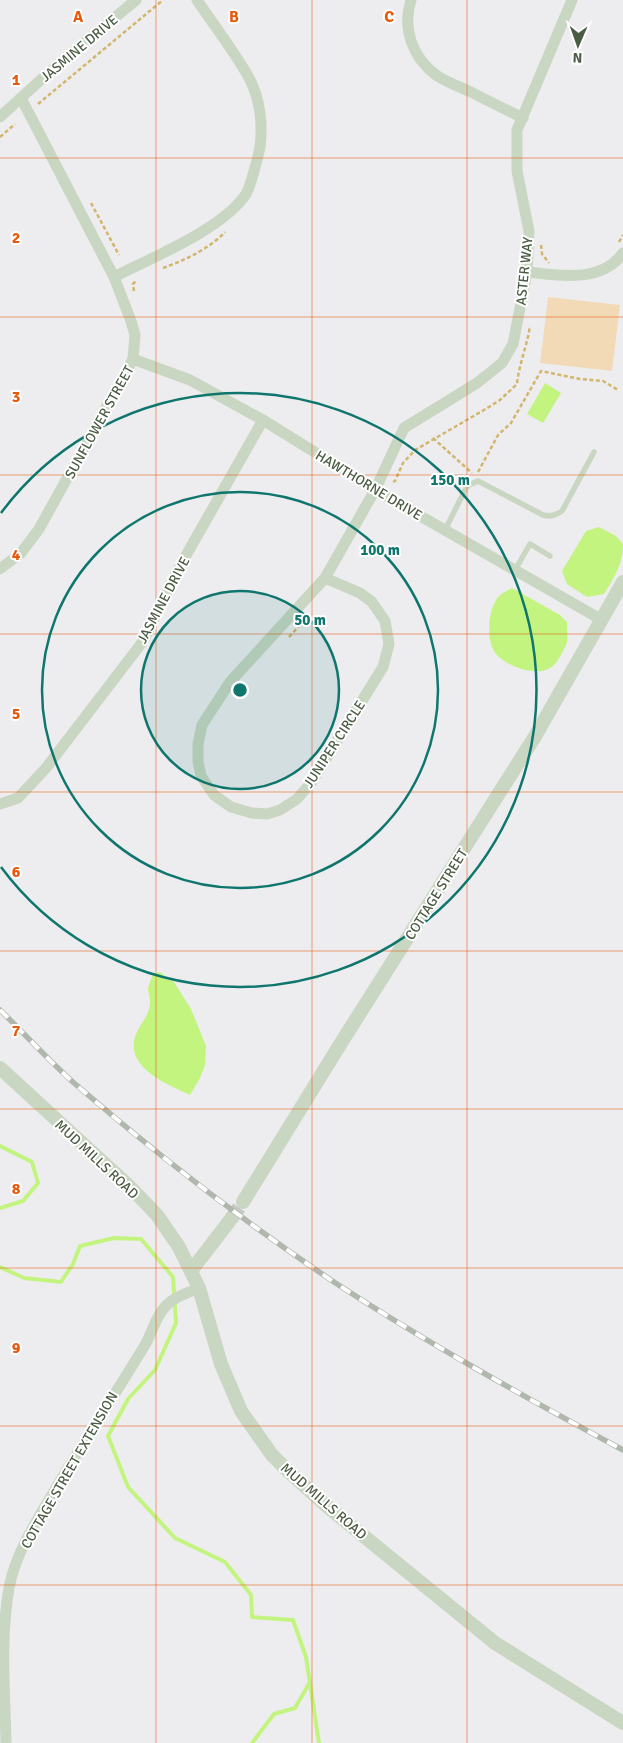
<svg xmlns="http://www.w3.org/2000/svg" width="623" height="1743" viewBox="0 0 623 1743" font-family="Signika,sans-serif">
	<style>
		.green { fill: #f3dab6 }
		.water { fill: #c3f47f }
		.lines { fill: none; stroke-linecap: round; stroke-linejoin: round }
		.stream { stroke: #c3f47f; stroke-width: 4 }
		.tertiary-tunnel { stroke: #c4c9c5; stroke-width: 14; stroke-dasharray: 14 7; stroke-linecap: butt }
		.path { stroke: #d3b66b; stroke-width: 2.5; stroke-dasharray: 4 2.5; stroke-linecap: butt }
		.service { stroke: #c8d6c2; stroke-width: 5.5 }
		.minor { stroke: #c8d6c2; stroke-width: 11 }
		.tertiary { stroke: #c8d6c2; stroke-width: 14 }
		.rail-casing { stroke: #b0b8ae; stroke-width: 5.5 }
		.rail { stroke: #fff; stroke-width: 4; stroke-dasharray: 11; stroke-linecap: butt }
		.grid { fill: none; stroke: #e8590c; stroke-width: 1; stroke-opacity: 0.55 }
		.ring { fill: none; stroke: #0f766e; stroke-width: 2.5 }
		.labels { text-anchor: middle; stroke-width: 4; stroke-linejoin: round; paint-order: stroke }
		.street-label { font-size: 14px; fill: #4b5c44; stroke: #fff }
		.grid-label { font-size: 16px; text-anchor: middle; font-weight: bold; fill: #e8590c; stroke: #fff; stroke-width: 4; stroke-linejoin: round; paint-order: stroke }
		.centre { fill: #0f766e; stroke: #fff; stroke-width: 2.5 }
		.ring-label { font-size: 15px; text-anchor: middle; font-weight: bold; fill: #0f766e; stroke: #fff; stroke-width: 4; stroke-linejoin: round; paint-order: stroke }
	</style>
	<rect width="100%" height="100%" fill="#ededf0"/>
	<!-- green -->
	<path class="green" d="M548 297 620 305 612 371 540 363Z"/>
	<!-- water -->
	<g class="water">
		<path d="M545 383 561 393 543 423 527 414Z"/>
		<path d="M599 527 616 536 623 544C623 564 615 576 604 594L587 597 567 584 562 571 586 531Z"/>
		<path d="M512 588 560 615 567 622C567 628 568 636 567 642 566 646 557 663 554 665 540 679 507 667 496 654 485 640 488 608 499 596 503 593 508 590 512 588Z"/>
		<path d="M160 972 174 982 191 1009 206 1046 205 1065 200 1078 190 1095C166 1084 121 1066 137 1032 141 1023 149 1015 150 1004 151 999 148 994 148 989 149 984 151 979 153 974Z"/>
	</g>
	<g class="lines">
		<!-- stream -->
		<g class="stream">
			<path d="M0 1146 32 1162 38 1183 23 1201 0 1208"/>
			<path d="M0 1267 24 1278 61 1282 73 1264 80 1246 114 1238 141 1239 173 1277 176 1323 155 1370 128 1399 108 1436 128 1487 175 1538 225 1562 251 1595 252 1617 293 1620 306 1657 319 1743"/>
			<path d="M252 1743 274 1714 295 1708 310 1682"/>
		</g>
		<!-- tertiary-tunnel -->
		<path class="tertiary-tunnel" d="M231 1219 243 1202"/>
		<!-- path -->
		<g class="path">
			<path d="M38 104 163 0"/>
			<path d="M0 137 15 124"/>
			<path d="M91 203 119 255"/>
			<path d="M619 242 623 235"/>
			<path d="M541 245 542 254 549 263"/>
			<path d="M163 268C185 260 209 249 225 232"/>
			<path d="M134 291 133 284 136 281"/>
			<path d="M433 438 472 473"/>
			<path d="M478 472 498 435 511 423 541 371 580 379 603 381 618 390"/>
			<path d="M393 482 395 481 403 463 415 450 484 410 500 400 517 384C519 364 527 346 530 326"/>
			<path d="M289 637 300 625"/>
		</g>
		<!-- service -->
		<g class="service">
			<path d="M445 530 466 488 469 485 478 481 543 515C551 517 556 515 562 511L594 452"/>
			<path d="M515 570 530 544 550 556"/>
		</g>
		<!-- minor -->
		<g class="minor">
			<path d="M411 0C402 28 412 57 436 75 446 82 460 87 471 92 488 101 505 109 523 118"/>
			<path d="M0 117 56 66 136 0"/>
			<path d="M527 272C559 275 601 284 623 253"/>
			<path d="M114 277C151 258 223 229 246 194 251 185 258 157 260 147 263 124 260 97 248 76 234 51 213 24 197 0"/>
			<path d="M133 359 190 380 263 420 382 494 602 620"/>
			<path d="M0 569 21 553 39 529 133 359 135 335 131 321 114 277 21 98"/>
			<path d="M325 578 360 593 372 602 385 621 389 644 383 667 311 783 297 799 280 810 267 814 252 813 231 807 214 795 201 776 198 761V744L202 725 230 682 325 578 375 490 404 428 477 383 502 363 513 344 527 272 529 231 517 171V130L572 0"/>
			<path d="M0 804 18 798 46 768 144 640 176 573 263 420"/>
			<path d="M6 1743C5 1692 0 1639 9 1588 16 1550 40 1516 59 1483 87 1437 117 1391 145 1345 153 1331 156 1314 169 1303 176 1296 190 1292 199 1288"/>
		</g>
		<!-- tertiary -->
		<g class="tertiary">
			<path d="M0 1068 132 1189 157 1215 179 1247 199 1288 221 1364 241 1411 272 1455 288 1471 328 1507 495 1643 623 1723"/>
			<path d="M243 1202 341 1043 534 738 623 582"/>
			<path d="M191 1271 231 1219"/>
		</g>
		<defs>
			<path id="rail" d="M0 1010C25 1034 48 1060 74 1083 156 1154 243 1221 334 1282 427 1343 525 1397 623 1450"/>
		</defs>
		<!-- rail casing -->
		<use href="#rail" class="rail-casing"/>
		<!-- rail -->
		<use href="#rail" class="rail"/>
	</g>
	<!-- grid -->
	<path class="grid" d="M156 0V1743M312 0V1743M467 0V1743M0 158H623M0 317H623M0 475H623M0 634H623M0 792H623M0 951H623M0 1109H623M0 1268H623M0 1426H623M0 1585H623"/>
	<!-- distance rings -->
	<circle cx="240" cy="690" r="99" fill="#0f766e" fill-opacity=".12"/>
	<g class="ring">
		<circle cx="240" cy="690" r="99"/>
		<circle cx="240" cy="690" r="198"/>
		<path d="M1 513A297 297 0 1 1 1 867"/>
	</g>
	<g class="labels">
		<!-- street labels -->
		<g class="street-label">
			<text transform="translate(79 48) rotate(-40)" y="5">JASMINE DRIVE</text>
			<text transform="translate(524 271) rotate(-84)" y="5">ASTER WAY</text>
			<text transform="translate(99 422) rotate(-61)" y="5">SUNFLOWER STREET</text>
			<text transform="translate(369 485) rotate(31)" y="5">HAWTHORNE DRIVE</text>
			<text transform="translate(163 600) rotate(-62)" y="5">JASMINE DRIVE</text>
			<text transform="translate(334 744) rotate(-57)" y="5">JUNIPER CIRCLE</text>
			<text transform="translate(436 894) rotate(-58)" y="5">COTTAGE STREET</text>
			<text transform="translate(97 1159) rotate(43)" y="5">MUD MILLS ROAD</text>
			<text transform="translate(69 1470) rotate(-60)" y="5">COTTAGE STREET EXTENSION</text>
			<text transform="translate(324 1501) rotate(41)" y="5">MUD MILLS ROAD</text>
		</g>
	</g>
	<g class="grid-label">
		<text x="78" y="22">A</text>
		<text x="234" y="22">B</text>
		<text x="389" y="22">C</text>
		<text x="16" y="85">1</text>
		<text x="16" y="243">2</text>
		<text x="16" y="402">3</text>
		<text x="16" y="560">4</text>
		<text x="16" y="719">5</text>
		<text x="16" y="877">6</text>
		<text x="16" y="1036">7</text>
		<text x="16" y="1194">8</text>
		<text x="16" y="1353">9</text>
	</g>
	<circle cx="240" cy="690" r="8" class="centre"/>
	<g class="ring-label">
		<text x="450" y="485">150 m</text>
		<text x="380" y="555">100 m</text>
		<text x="310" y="625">50 m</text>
	</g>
	<!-- north arrow -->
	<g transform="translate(578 45) rotate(182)" stroke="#ffffff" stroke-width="4" paint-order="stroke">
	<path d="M0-4L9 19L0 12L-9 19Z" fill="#4b5c44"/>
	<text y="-8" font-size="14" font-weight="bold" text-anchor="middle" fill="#4b5c44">N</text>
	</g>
</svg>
